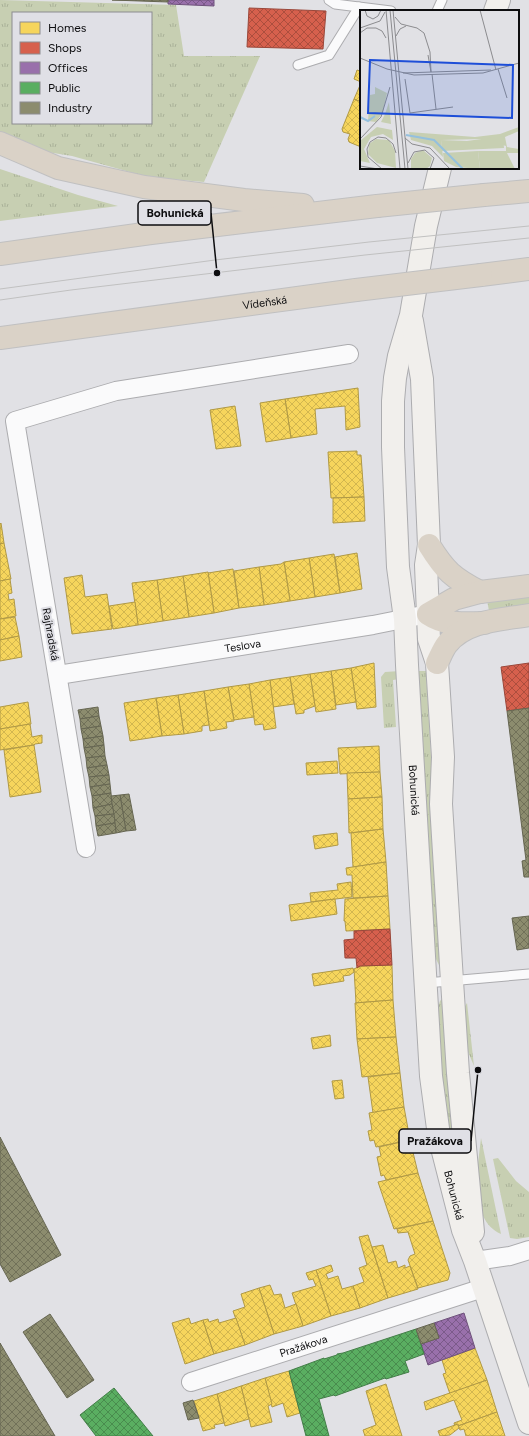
<svg xmlns="http://www.w3.org/2000/svg" width="529" height="1436" viewBox="0 0 529 1436" font-family="Figtree,sans-serif">
	<style>
		.grass { fill: url(#grass-tufts); fill-rule: evenodd }
		.homes { fill: url(#homes-cross-hatch); stroke: #b09945 }
		.shops { fill: url(#shops-cross-hatch); stroke: #9a473a }
		.offices { fill: url(#offices-cross-hatch); stroke: #6f527c }
		.public { fill: url(#public-cross-hatch); stroke: #437e48 }
		.industry { fill: url(#industry-cross-hatch); stroke: #666652 }
		.lines { fill: none; stroke-linecap: round; stroke-linejoin: round }
		.lane-casing { stroke: #acacaf; stroke-width: 11 }
		.street-casing { stroke: #acacaf; stroke-width: 20 }
		.secondary-casing { stroke: #acacaf; stroke-width: 24 }
		.highway-casing { stroke: #c0c0c1; stroke-width: 24 }
		.lane { stroke: #fafafb; stroke-width: 9 }
		.street { stroke: #fafafb; stroke-width: 18 }
		.secondary { stroke: #f1efec; stroke-width: 22 }
		.highway { stroke: #dad2c7; stroke-width: 22 }
		.tram { stroke: #c0c0c0; stroke-width: 1 }
		.highway-bridge-casing { stroke: #c0c0c1; stroke-width: 24; stroke-linecap: butt }
		.highway-bridge { stroke: #dad2c7; stroke-width: 22 }
		.labels { text-anchor: middle; stroke-width: 4; stroke-linejoin: round; paint-order: stroke }
		.street-label { font-size: 11px; fill: #0d0d0f; stroke: #e0e0e6 }
		.inset-river { fill: none; stroke: #94c0de; stroke-width: 2 }
		.inset-road { fill: none; stroke: #8c8c8f; stroke-width: 1 }
		.view { fill: #1d4ed8; fill-opacity: 0.15; stroke: #1d4ed8; stroke-width: 2 }
		.inset-edge { fill: none; stroke: #0d0d0f; stroke-width: 2 }
		.leader { fill: none; stroke: #0d0d0f; stroke-width: 1.5 }
		.callout-dot { fill: #0d0d0f; stroke: #e0e0e6; stroke-width: 1.5 }
		.callout { fill: #e0e0e6; stroke: #0d0d0f; stroke-width: 1.5 }
		.callout-label { font-size: 12px; text-anchor: middle; font-weight: bold; fill: #0d0d0f }
	</style>
	<defs>
		<pattern id="grass-tufts" width="24" height="20" patternUnits="userSpaceOnUse"><rect width="24" height="20" fill="#c7cfb2"/><path d="M3 7l-1-3M5 7V3M7 7l1-3M15 17l-1-3M17 17v-4M19 17l1-3" fill="none" stroke="#aab198"/></pattern>
		<pattern id="homes-cross-hatch" width="8" height="8" patternUnits="userSpaceOnUse"><rect width="8" height="8" fill="#f6d55c"/><path d="M0 0l8 8M0 8l8-8" fill="none" stroke="#d2b64f"/></pattern>
		<pattern id="shops-cross-hatch" width="8" height="8" patternUnits="userSpaceOnUse"><rect width="8" height="8" fill="#d6604d"/><path d="M0 0l8 8M0 8l8-8" fill="none" stroke="#ac4e3e"/></pattern>
		<pattern id="offices-cross-hatch" width="8" height="8" patternUnits="userSpaceOnUse"><rect width="8" height="8" fill="#9970ab"/><path d="M0 0l8 8M0 8l8-8" fill="none" stroke="#7b5a8a"/></pattern>
		<pattern id="public-cross-hatch" width="8" height="8" patternUnits="userSpaceOnUse"><rect width="8" height="8" fill="#5aae61"/><path d="M0 0l8 8M0 8l8-8" fill="none" stroke="#498c4e"/></pattern>
		<pattern id="industry-cross-hatch" width="8" height="8" patternUnits="userSpaceOnUse"><rect width="8" height="8" fill="#8c8c6e"/><path d="M0 0l8 8M0 8l8-8" fill="none" stroke="#717159"/></pattern>
	</defs>
	<rect width="100%" height="100%" fill="#e1e1e5"/>
	<!-- grass -->
	<g class="grass">
		<path d="M0 0 176 5 184 56H260L204 182 148 177 72 156 16 147 0 138ZM13 13H151V123H13Z"/>
		<path d="M0 169 78 195 118 206 0 221Z"/>
		<path d="M529 594V605L489 611 487 600Z"/>
		<path d="M400 671 399 679 393 680 396 727 384 728 381 677 385 672Z"/>
		<path d="M415 671H426L443 960 441 964 439 965 434 955Z"/>
		<path d="M442 999 459 1164 446 1134 437 1011 440 1001Z"/>
		<path d="M467 1003 474 1066 463 1040 464 1008Z"/>
		<path d="M481 1138 501 1234C468 1219 478 1166 481 1138Z"/>
		<path d="M498 1158 516 1181 529 1192V1237L517 1239 510 1238 493 1159Z"/>
	</g>
	<!-- homes -->
	<g class="homes">
		<path d="M361 69V82L354 79 357 70 360 71Z"/>
		<path d="M361 83V102L354 99Z"/>
		<path d="M354 99 361 102V147L349 142 348 139 350 134 343 132 342 129Z"/>
		<path d="M358 388 360 427 346 430 345 406 315 409 317 434 291 438 285 399Z"/>
		<path d="M285 399 291 438 266 442 260 403Z"/>
		<path d="M235 406 241 446 216 449 210 410Z"/>
		<path d="M357 451V455H361L364 497 331 498 328 452Z"/>
		<path d="M364 497 365 521 333 523V498Z"/>
		<path d="M1 523 4 543 0 544V524Z"/>
		<path d="M4 543 11 579 0 581V544Z"/>
		<path d="M357 553 362 589 340 593 335 557Z"/>
		<path d="M334 554 340 593 315 597 309 558Z"/>
		<path d="M309 558 315 597 290 601 284 562Z"/>
		<path d="M284 562 290 601 264 605 259 567 281 564Z"/>
		<path d="M259 567 264 605 239 608 234 571Z"/>
		<path d="M233 569 239 608 214 613 208 573Z"/>
		<path d="M208 572 214 613 189 617 183 576Z"/>
		<path d="M82 575 85 597 107 594 112 629 72 634 64 578Z"/>
		<path d="M183 576 189 617 163 621 157 580Z"/>
		<path d="M10 579 12 593 8 594 9 600 14 599 16 616 0 619V581Z"/>
		<path d="M157 580 163 621 138 625 132 583Z"/>
		<path d="M135 602 138 625 113 629 109 606Z"/>
		<path d="M15 617 19 636 0 640V619Z"/>
		<path d="M19 636 22 657 0 661V640Z"/>
		<path d="M374 663 376 707 357 709 351 668Z"/>
		<path d="M351 668 356 702 336 705 331 671Z"/>
		<path d="M331 671 336 709 316 712 310 674Z"/>
		<path d="M310 674 315 706 304 710V713L296 714 290 677Z"/>
		<path d="M290 677 294 704 273 707 270 680Z"/>
		<path d="M270 680 276 728 264 730 263 724 255 725 249 684Z"/>
		<path d="M249 684 254 717 234 720 228 687Z"/>
		<path d="M228 687 234 721 226 722 227 728 210 731 204 691Z"/>
		<path d="M204 691 209 725 202 726V731L184 734 178 695Z"/>
		<path d="M178 695 184 734 162 736 156 698Z"/>
		<path d="M156 698 162 736 130 741 124 703Z"/>
		<path d="M28 702 31 724 0 729V707Z"/>
		<path d="M30 724 32 737 42 735V743L35 744 34 745 0 750V729Z"/>
		<path d="M34 745 41 792 10 797 4 750Z"/>
		<path d="M379 746 380 772 340 774 338 748Z"/>
		<path d="M337 761 338 773 307 775 306 763Z"/>
		<path d="M380 772 382 797 348 799 347 773Z"/>
		<path d="M382 797 383 829 349 833 348 799Z"/>
		<path d="M383 829 386 862 353 867 351 833Z"/>
		<path d="M337 833 338 845 315 849 313 836Z"/>
		<path d="M386 862 388 896 353 898 352 875H347L346 868Z"/>
		<path d="M351 882 352 897 311 902 310 893 338 890 337 884Z"/>
		<path d="M388 896 390 929 346 931 345 921H344L345 899Z"/>
		<path d="M335 899 337 914 291 921 289 905Z"/>
		<path d="M392 965 393 1000 356 1003 354 969 360 966Z"/>
		<path d="M353 968 354 972 350 975 343 976 344 981 314 986 312 974Z"/>
		<path d="M393 1000 396 1037 357 1039 355 1003Z"/>
		<path d="M330 1035 331 1046 313 1049 311 1038Z"/>
		<path d="M396 1037 400 1073 362 1077 357 1039Z"/>
		<path d="M400 1073 404 1107 373 1113 368 1077Z"/>
		<path d="M342 1080 344 1098 335 1099 332 1081Z"/>
		<path d="M404 1107 410 1140 376 1147 374 1140 370 1141 368 1131 372 1130 369 1113Z"/>
		<path d="M410 1140 418 1173 386 1180 384 1175 381 1176 377 1157 381 1156 379 1147Z"/>
		<path d="M418 1173 433 1221 394 1229 378 1182Z"/>
		<path d="M433 1221 450 1273 448 1280 418 1288 408 1260 410 1256 415 1254 408 1232 398 1233 397 1229Z"/>
		<path d="M368 1235 388 1298 360 1308 353 1286 364 1282 359 1268 367 1265 359 1237Z"/>
		<path d="M383 1245 388 1263 396 1261 398 1268 405 1265V1268L410 1266 418 1289 388 1298 372 1247Z"/>
		<path d="M331 1265 333 1271 326 1274 328 1279 338 1276 342 1289 353 1286 360 1308 331 1316 316 1270Z"/>
		<path d="M316 1270 331 1316 303 1326 292 1293 316 1286 313 1279 309 1280 306 1273Z"/>
		<path d="M270 1285 274 1295 281 1294 285 1308 296 1304 303 1326 274 1334 259 1288Z"/>
		<path d="M259 1288 274 1334 245 1345 233 1311 245 1307 241 1294Z"/>
		<path d="M189 1318 191 1324 203 1320 214 1354 185 1364 172 1323Z"/>
		<path d="M236 1318 245 1345 214 1354 203 1320 208 1319 209 1322 218 1319 219 1323Z"/>
		<path d="M475 1348 487 1380 450 1394 443 1374 446 1373 442 1360Z"/>
		<path d="M289 1371 300 1413 287 1417 283 1403 272 1407 265 1378Z"/>
		<path d="M265 1378 272 1404 268 1406 272 1422 251 1427 241 1386Z"/>
		<path d="M487 1380 497 1412 455 1427 454 1423 462 1420 454 1400 426 1410 424 1402Z"/>
		<path d="M386 1384 402 1436H365L363 1430 376 1425 366 1391Z"/>
		<path d="M241 1386 249 1419 225 1426 217 1394Z"/>
		<path d="M217 1394 224 1423 214 1425 215 1428 203 1431 194 1401Z"/>
		<path d="M497 1412 505 1436H466L464 1429 460 1430 458 1426Z"/>
		<path d="M458 1424 459 1428 450 1435 440 1436 438 1431Z"/>
	</g>
	<!-- shops -->
	<g class="shops">
		<path d="M249 8 326 11 323 49 247 47Z"/>
		<path d="M529 663V708L507 711 501 667Z"/>
		<path d="M390 929 392 965 360 966 357 968 356 958H345L344 940 354 939V931Z"/>
	</g>
	<!-- offices -->
	<g class="offices">
		<path d="M168 0H214V6L168 4Z"/>
		<path d="M464 1313 475 1348 428 1365 421 1344 439 1338 434 1323Z"/>
	</g>
	<!-- public -->
	<g class="public">
		<path d="M416 1329 424 1354 405 1361 409 1372 386 1379 385 1378 335 1396 334 1395 319 1399 329 1436H306L289 1371 324 1358V1359L337 1355V1354L343 1353Z"/>
		<path d="M114 1388 153 1436H96L80 1415Z"/>
	</g>
	<!-- industry -->
	<g class="industry">
		<path d="M112 0H168V2Z"/>
		<path d="M98 707 99 716 80 719 78 710Z"/>
		<path d="M529 708V877H524L522 861 526 860 507 711Z"/>
		<path d="M99 716 101 726 81 729 80 719Z"/>
		<path d="M101 726 103 736 83 739 81 729Z"/>
		<path d="M103 736 104 745 84 748 83 739Z"/>
		<path d="M104 745 105 756 86 758 84 748Z"/>
		<path d="M105 756 107 765 87 768 86 758Z"/>
		<path d="M107 765 109 775 89 777 87 768Z"/>
		<path d="M109 775 110 784 90 787 89 777Z"/>
		<path d="M110 784 111 793 92 796 90 787Z"/>
		<path d="M111 793 112 804 93 808 92 796Z"/>
		<path d="M129 794 136 830 126 831 120 795Z"/>
		<path d="M120 795 126 831 116 833 111 796Z"/>
		<path d="M112 804 114 814 95 816 93 808Z"/>
		<path d="M114 814 115 823 96 826 95 816Z"/>
		<path d="M115 823 116 833 98 836 96 826Z"/>
		<path d="M529 916V948L517 950 512 918Z"/>
		<path d="M0 1137 61 1255 10 1282 0 1264Z"/>
		<path d="M50 1314 94 1380 67 1398 23 1332Z"/>
		<path d="M434 1323 439 1338 421 1344 416 1329Z"/>
		<path d="M0 1343 55 1436H0Z"/>
		<path d="M193 1400 199 1418 188 1420 183 1403Z"/>
	</g>
	<g class="lines">
		<defs>
			<g id="lane">
				<path d="M329 0 335 4 391 11"/>
				<path d="M437 11 442 0"/>
				<path d="M298 65 329 55 359 7"/>
				<path d="M426 983 529 974"/>
			</g>
			<g id="street">
				<path id="s1" d="M58 675 373 625 428 614"/>
				<path d="M86 848 15 421 116 391 349 354"/>
				<path d="M475 1261 510 1256 529 1250"/>
				<path id="s2" d="M191 1382 483 1288"/>
			</g>
			<g id="secondary">
				<path d="M495 11 499 0"/>
				<path id="s3" d="M440 168 426 226 411 315 399 356 395 378 393 401V447L398 567 405 619 407 665 431 1076 439 1136 463 1230 475 1261 529 1423"/>
				<path d="M412 321 422 379 429 545 426 565 429 639 437 663 443 757 441 804 452 981 458 1073 473 1232"/>
			</g>
			<g id="highway">
				<path d="M0 143 58 168 144 187 244 200 303 205"/>
				<path d="M484 195 529 191"/>
				<path d="M0 254 151 233 377 206"/>
				<path d="M481 275 529 269"/>
				<path id="s4" d="M0 338 356 290"/>
				<path d="M429 545C445 571 453 578 480 592"/>
				<path d="M484 623C464 623 446 626 428 614L454 599 480 592 529 586"/>
				<path d="M437 663C440 657 443 649 447 644 466 620 501 620 529 615"/>
			</g>
		</defs>
		<!-- lane casing -->
		<use href="#lane" class="lane-casing"/>
		<!-- street casing -->
		<use href="#street" class="street-casing"/>
		<!-- secondary casing -->
		<use href="#secondary" class="secondary-casing"/>
		<!-- highway casing -->
		<use href="#highway" class="highway-casing"/>
		<!-- lane -->
		<use href="#lane" class="lane"/>
		<!-- street -->
		<use href="#street" class="street"/>
		<!-- secondary -->
		<use href="#secondary" class="secondary"/>
		<!-- highway -->
		<use href="#highway" class="highway"/>
		<!-- tram -->
		<g class="tram">
			<path d="M0 289 215 260 369 242 529 226"/>
			<path d="M0 300 71 290 365 255 529 238"/>
		</g>
		<defs>
			<g id="highway-bridge">
				<path d="M377 206 484 195"/>
				<path d="M356 290 481 275"/>
			</g>
		</defs>
		<!-- highway-bridge casing -->
		<use href="#highway-bridge" class="highway-bridge-casing"/>
		<!-- highway-bridge -->
		<use href="#highway-bridge" class="highway-bridge"/>
	</g>
	<g class="labels">
		<!-- street labels -->
		<g class="street-label">
			<text dy="4" stroke="none"><textPath href="#s4" startOffset="267">Vídeňská</textPath></text>
			<text transform="translate(51 634) rotate(80)" y="4">Rajhradská</text>
			<text dy="4" stroke="none"><textPath href="#s1" startOffset="187">Teslova</textPath></text>
			<text dy="4" stroke="none"><textPath href="#s3" startOffset="628">Bohunická</textPath></text>
			<text dy="4" stroke="none"><textPath href="#s3" startOffset="1036">Bohunická</textPath></text>
			<text dy="4" stroke="none"><textPath href="#s2" startOffset="118">Pražákova</textPath></text>
		</g>
	</g>
	<!-- overview -->
	<g transform="translate(360 10)">
		<rect width="159" height="159" fill="#e1e1e5"/>
		<path d="M15 77 27 83 23 102 16 112 8 111 10 85 15 84ZM29 92 31 114 21 112 25 104ZM17 117 32 120 33 130 23 124 11 127 4 139 10 153 0 151V131ZM16 129 29 130 35 141 36 158 17 153 8 144 9 134ZM63 140 72 148 70 156 66 159H51V149L55 143Z" fill="#c7cfb2"/>
		<path d="M159 117V121L145 127 147 137 159 139V143H147L155 159H120L118 141H146V136L122 129 81 130 83 147 72 136 51 130 49 122 115 127 140 124Z" fill="#c7cfb2"/>
		<path d="M143 126 144 138 82 141 81 130 107 131ZM118 141 120 159 96 157 84 151 83 143Z" fill="#c7cfb2"/>
		<path class="inset-river" d="M0 107 8 111 15 106M46 125 74 130 103 159"/>
		<path class="inset-road" d="M5 0 7 6 13 9 18 6 21 0M26 0 40 159M30 0 45 159M33 0 48 159M120 0 136 60M35 7 41 14 57 18 64 23 70 42 71 62M0 18 20 11 25 2M0 23 7 18H16L22 21 26 28M36 26 40 19 46 16M68 45 71 62M0 48 27 59 54 65 123 63 159 53M138 59 147 88M43 63 131 60M72 64 76 99M45 69 50 103 93 97M45 128 52 134 70 138 90 159M0 129 21 107 30 77M48 153 54 142 65 140 74 148 70 159M0 156 18 159M22 159 8 147 7 139 10 132 18 127 26 128 33 134 36 143"/>
		<path class="view" d="M10 50 153 55 152 108 8 103Z"/>
		<rect width="159" height="159" class="inset-edge"/>
	</g>
	<!-- callouts -->
	<path class="leader" d="M217 273L211 213M478 1070L471 1141"/>
	<g class="callout-dot">
		<circle cx="217" cy="273" r="4"/>
		<circle cx="478" cy="1070" r="4"/>
	</g>
	<g class="callout">
		<rect x="138" y="201" width="73" height="24" rx="4"/>
		<rect x="399" y="1129" width="72" height="24" rx="4"/>
	</g>
	<g class="callout-label">
		<text x="175" y="217">Bohunická</text>
		<text x="435" y="1145">Pražákova</text>
	</g>
	<!-- legend -->
	<rect x="12" y="12" width="140" height="112" fill="#e0e0e6" stroke="#8c8c90"/>
	<rect x="20" y="22" width="20" height="12" fill="#f6d55c" stroke="#8c8c90"/>
	<text x="48" y="32" font-size="12" fill="#0d0d0f">Homes</text>
	<rect x="20" y="42" width="20" height="12" fill="#d6604d" stroke="#8c8c90"/>
	<text x="48" y="52" font-size="12" fill="#0d0d0f">Shops</text>
	<rect x="20" y="62" width="20" height="12" fill="#9970ab" stroke="#8c8c90"/>
	<text x="48" y="72" font-size="12" fill="#0d0d0f">Offices</text>
	<rect x="20" y="82" width="20" height="12" fill="#5aae61" stroke="#8c8c90"/>
	<text x="48" y="92" font-size="12" fill="#0d0d0f">Public</text>
	<rect x="20" y="102" width="20" height="12" fill="#8c8c6e" stroke="#8c8c90"/>
	<text x="48" y="112" font-size="12" fill="#0d0d0f">Industry</text>
</svg>
